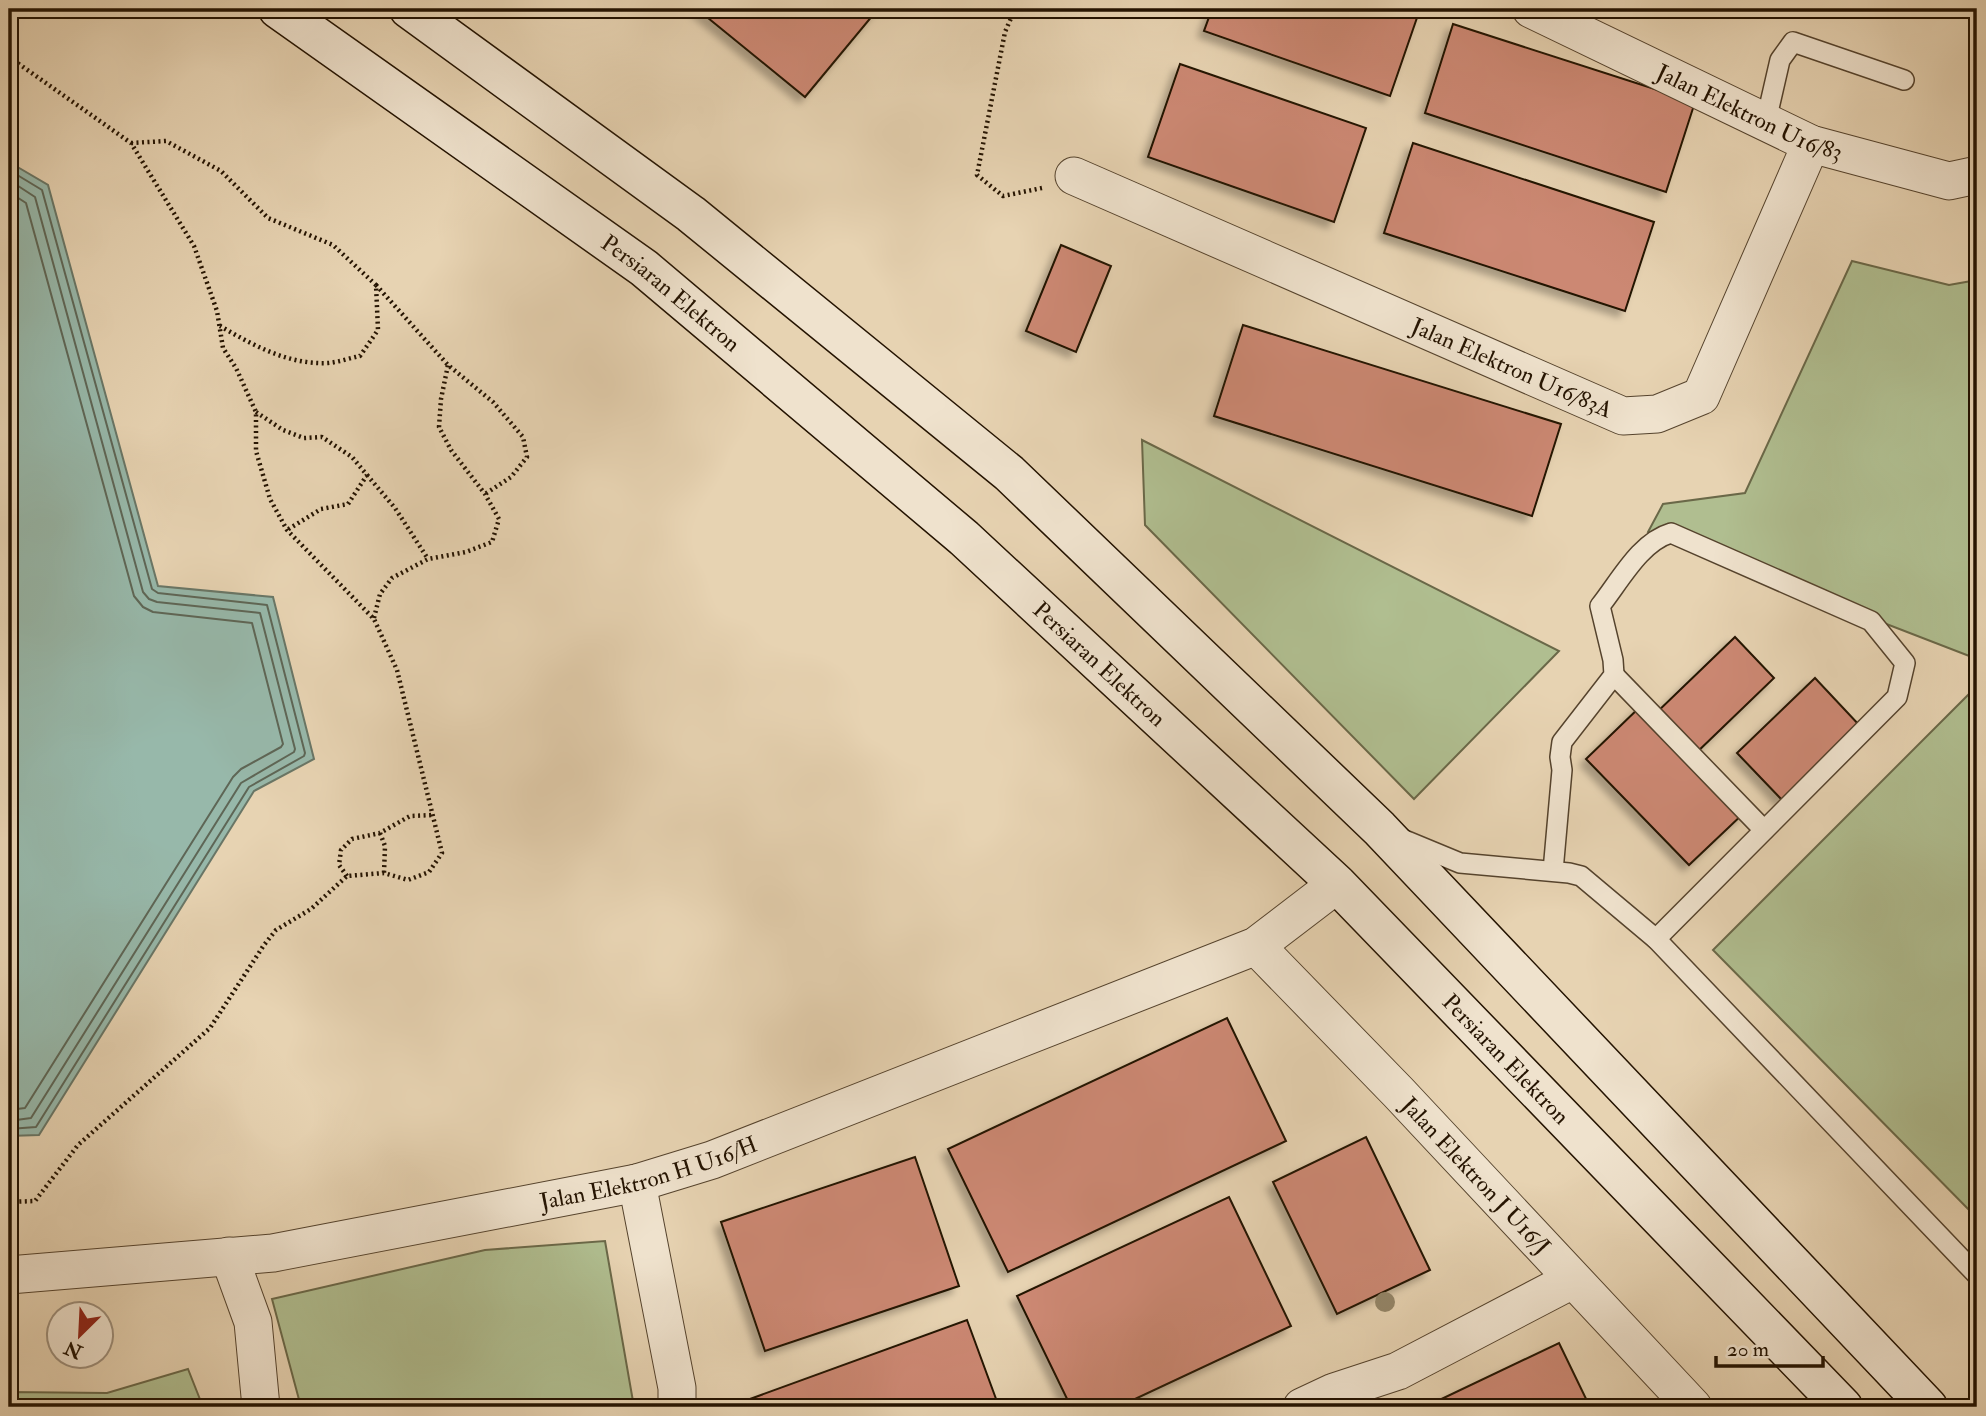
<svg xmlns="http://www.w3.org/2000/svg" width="1986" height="1416" viewBox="0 0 1986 1416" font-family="'IM FELL Double Pica',serif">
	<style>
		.green { fill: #b0be90; stroke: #6a6848; stroke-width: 2 }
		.water { fill: #97b8aa; stroke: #697666; stroke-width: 2 }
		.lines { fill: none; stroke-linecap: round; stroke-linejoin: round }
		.shore { stroke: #5e6656; stroke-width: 2 }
		.building { fill: #cc8873; stroke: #241301; stroke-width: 2; filter: url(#shadow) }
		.lane-casing { stroke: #55432d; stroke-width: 22 }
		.street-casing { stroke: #55432d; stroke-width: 39 }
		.secondary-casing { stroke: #241301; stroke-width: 41 }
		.path { stroke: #241301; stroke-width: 4.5; stroke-dasharray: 2 3.5; stroke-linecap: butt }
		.lane { stroke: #efe2cd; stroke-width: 19 }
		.street { stroke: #efe2cd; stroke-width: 37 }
		.secondary { stroke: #efe2cd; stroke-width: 38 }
		.tree { fill: #938568 }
		.labels { text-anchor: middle; stroke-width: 6; stroke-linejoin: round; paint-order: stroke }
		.street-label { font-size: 23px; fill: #241301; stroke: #efe2cd }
	</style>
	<defs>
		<filter id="shadow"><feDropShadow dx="-6" dy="6" stdDeviation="3.5" flood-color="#0004"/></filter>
	</defs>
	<rect width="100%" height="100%" fill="#e7d3b2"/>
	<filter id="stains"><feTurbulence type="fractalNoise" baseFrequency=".00286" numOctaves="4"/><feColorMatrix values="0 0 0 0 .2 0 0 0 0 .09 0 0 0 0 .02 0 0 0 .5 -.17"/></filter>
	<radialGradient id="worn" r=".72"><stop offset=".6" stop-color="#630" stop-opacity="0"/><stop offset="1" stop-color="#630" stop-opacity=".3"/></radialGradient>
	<!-- green -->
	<g class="green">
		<path d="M1852 261 1949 285 1977 280V659L1648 532 1663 504 1745 493Z"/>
		<path d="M1142 440 1559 651 1414 799 1145 525Z"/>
		<path d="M1977 686V1218L1713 950Z"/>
		<path d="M605 1241 634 1407H301L272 1299 485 1250Z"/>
		<path d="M188 1369 203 1407H9V1392L107 1393Z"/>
	</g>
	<!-- water -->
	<path class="water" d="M9 162 48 185 158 586 273 597 314 759 254 791 39 1135 9 1136Z"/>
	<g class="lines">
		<!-- shore -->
		<g class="shore">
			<path d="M9 170 42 190 152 589 158 593 267 605 305 753 304 756 249 787 36 1127 9 1129"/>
			<path d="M9 180 35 197 143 592 149 599 157 602 260 613 295 749 294 752 241 783 31 1118 9 1121"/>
			<path d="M9 192 26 203 134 596 143 607 153 612 252 623 283 744 281 747 241 769 233 777 25 1108 9 1110"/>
		</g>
	</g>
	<!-- building -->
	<g class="building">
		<path d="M697 9H878L805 97Z"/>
		<path d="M1212 9H1420L1390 96 1204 31Z"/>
		<path d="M1453 24 1695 102 1666 192 1425 113Z"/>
		<path d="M1180 64 1366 128 1334 222 1148 157Z"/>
		<path d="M1413 143 1654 222 1625 311 1384 233Z"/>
		<path d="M1061 245 1111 266 1076 352 1026 331Z"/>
		<path d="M1243 325 1561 424 1532 516 1214 416Z"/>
		<path d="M1735 637 1774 678 1693 756 1654 715Z"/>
		<path d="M1815 678 1861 727 1783 801 1737 753Z"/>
		<path d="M1643 704 1746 811 1689 865 1586 759Z"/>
		<path d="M1227 1018 1286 1141 1008 1272 948 1149Z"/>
		<path d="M1366 1137 1430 1270 1337 1314 1273 1182Z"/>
		<path d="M915 1157 959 1286 765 1351 721 1222Z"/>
		<path d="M1229 1197 1291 1326 1118 1407H1071L1017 1296Z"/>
		<path d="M967 1320 999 1407H728Z"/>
		<path d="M1559 1343 1590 1407H1435L1433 1403Z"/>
	</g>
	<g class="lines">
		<defs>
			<g id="lane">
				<path d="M1766 121 1780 60 1793 42 1904 80"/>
				<path d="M1614 675 1764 830"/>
				<path d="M1402 839 1460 863 1569 873 1581 876 1656 939 1977 1275"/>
				<path d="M1553 871 1562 770 1560 757 1562 742 1614 675 1613 660 1600 606C1620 581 1640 542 1671 533L1871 621 1905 663 1897 697 1656 939"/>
			</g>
			<g id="street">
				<path id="s1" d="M1531 9 1811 144 1949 181 1977 175"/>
				<path id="s2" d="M1074 176 1623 416 1657 414 1701 396 1811 144"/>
				<path id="s3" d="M1256 946 1398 1092 1693 1407"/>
				<path d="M637 1183 677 1388V1407"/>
				<path d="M229 1256 253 1322 261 1407"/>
				<path id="s4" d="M9 1275 273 1253 637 1183 712 1160 1256 946 1337 884"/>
				<path d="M1302 1407 1334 1392 1398 1371 1572 1280"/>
			</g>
			<g id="secondary">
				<path id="s5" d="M278 9 644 268 964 538 1337 884 1843 1407"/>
				<path d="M409 9 691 214 1009 473 1379 828 1928 1407"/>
			</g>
		</defs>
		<!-- lane casing -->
		<use href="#lane" class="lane-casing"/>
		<!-- street casing -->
		<use href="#street" class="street-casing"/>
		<!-- secondary casing -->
		<use href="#secondary" class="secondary-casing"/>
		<!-- path -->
		<g class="path">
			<path d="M1015 9 1005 32 977 175 1003 196 1042 188"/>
			<path d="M9 57 131 143 194 246 217 311 223 348 236 368 256 412V451L270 499 287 530 374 619 397 670 442 853 429 872 408 880 384 873 347 876 311 909 276 930 264 945 210 1028 78 1145 35 1201 9 1202"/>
			<path d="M131 143 166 141 221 171 268 218 333 245 376 285 378 330 360 356C350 358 339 362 328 363 288 365 253 345 220 326"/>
			<path d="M376 285 448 365 493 402 523 437 527 457 511 477 485 494"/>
			<path d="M256 412 283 430 304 438 322 437 352 457 367 475 348 504 321 509 287 530"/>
			<path d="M367 475 395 508 428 559"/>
			<path d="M374 618 380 594 392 578 428 559 466 552 492 542 499 519 485 494 451 450 439 427 441 399 448 365"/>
			<path d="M380 833 385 846 384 873"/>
			<path d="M347 876 339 865 341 850 352 839 380 833 410 816 434 815"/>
		</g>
		<!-- lane -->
		<use href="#lane" class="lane"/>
		<!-- street -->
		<use href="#street" class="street"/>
		<!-- secondary -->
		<use href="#secondary" class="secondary"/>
	</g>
	<!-- trees -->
	<circle class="tree" cx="1385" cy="1302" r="10"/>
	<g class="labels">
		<!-- street labels -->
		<g class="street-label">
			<text dy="8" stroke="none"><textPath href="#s1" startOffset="242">Jalan Elektron U16/83</textPath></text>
			<text dy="8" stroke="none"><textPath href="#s5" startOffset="485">Persiaran Elektron</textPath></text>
			<text dy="8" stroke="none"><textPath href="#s2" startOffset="478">Jalan Elektron U16/83A</textPath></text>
			<text dy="8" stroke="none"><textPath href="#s5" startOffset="1052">Persiaran Elektron</textPath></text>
			<text dy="8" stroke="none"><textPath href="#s5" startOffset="1619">Persiaran Elektron</textPath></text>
			<text dy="8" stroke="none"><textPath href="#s4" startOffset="649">Jalan Elektron H U16/H</textPath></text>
			<text dy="8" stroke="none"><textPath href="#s3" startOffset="318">Jalan Elektron J U16/J</textPath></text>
		</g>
	</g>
	<!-- margin -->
	<rect width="1986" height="1416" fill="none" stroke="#e7d3b2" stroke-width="35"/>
	<rect x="10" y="10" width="1965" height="1395" fill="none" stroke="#241301" stroke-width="3.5"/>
	<rect x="18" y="18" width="1951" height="1381" fill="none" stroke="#241301" stroke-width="2"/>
	<!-- north arrow -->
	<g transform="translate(80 1335) rotate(204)"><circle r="33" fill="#efe2cd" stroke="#9e8f7b" stroke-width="2"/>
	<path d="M0-5L12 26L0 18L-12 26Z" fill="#8f2418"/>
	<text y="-10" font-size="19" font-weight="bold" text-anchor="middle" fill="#241301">N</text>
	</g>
	<!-- scale -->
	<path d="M1716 1356v10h107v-10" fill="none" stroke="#241301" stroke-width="3.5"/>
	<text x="1727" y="1356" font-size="21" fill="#241301" stroke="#efe2cd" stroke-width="5" paint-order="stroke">20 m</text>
	<rect width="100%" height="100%" filter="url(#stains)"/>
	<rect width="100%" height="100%" fill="url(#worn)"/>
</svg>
